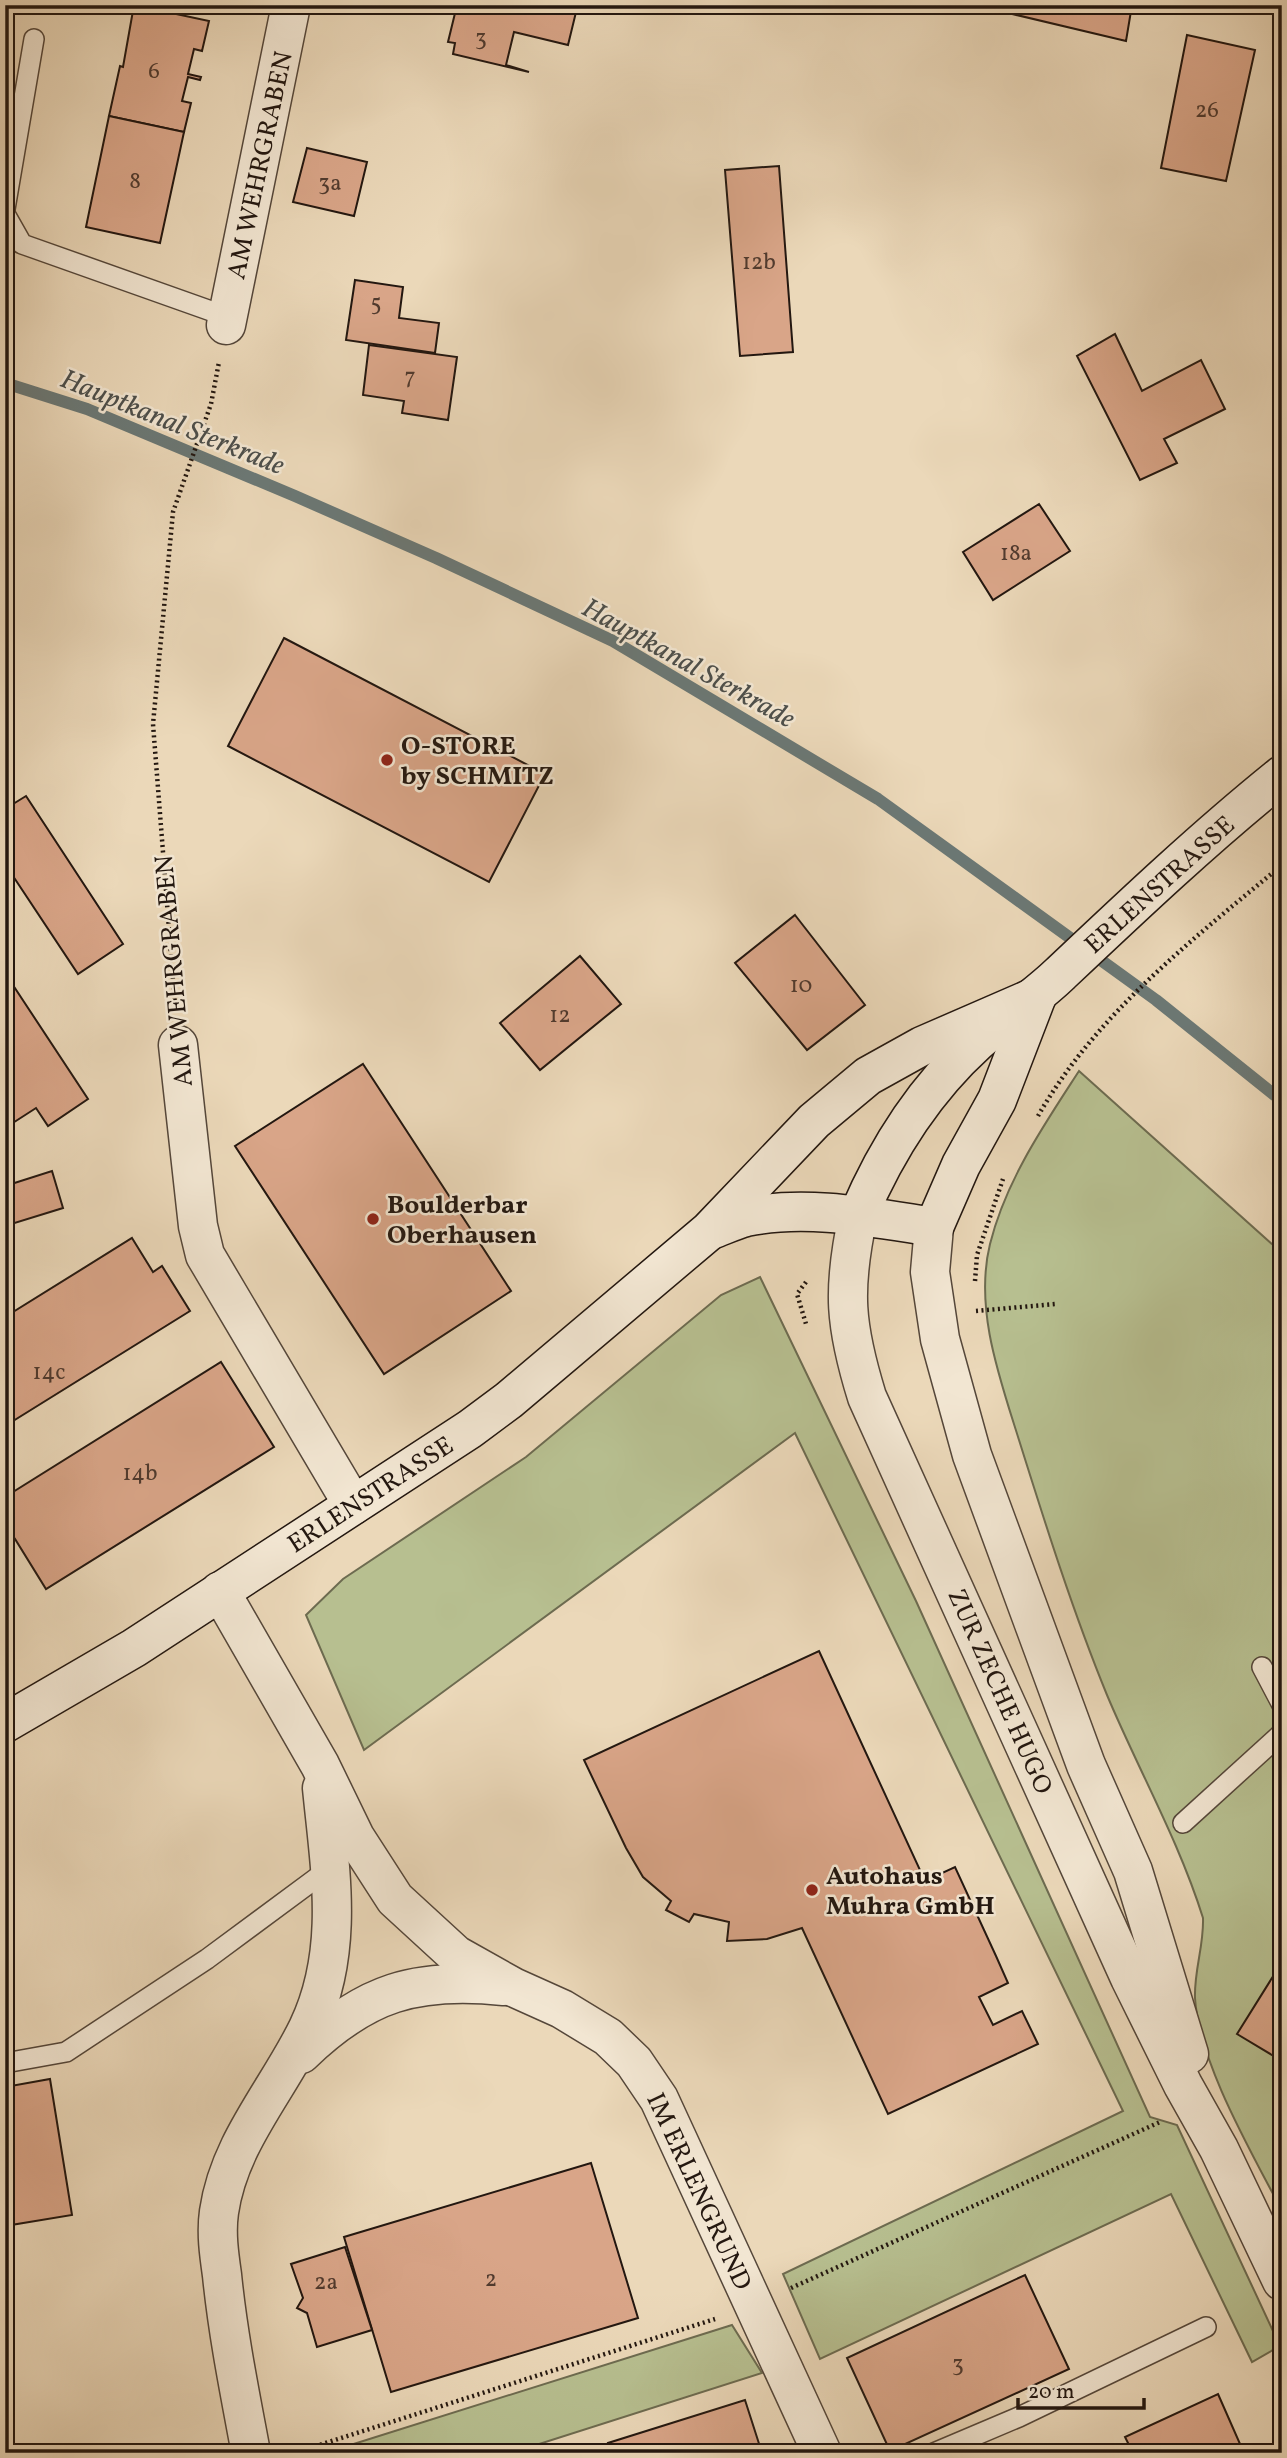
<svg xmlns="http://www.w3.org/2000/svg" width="1287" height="2458" viewBox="0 0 1287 2458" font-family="Vollkorn,serif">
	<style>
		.green { fill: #b7bf90; stroke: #6d6b50; stroke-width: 2 }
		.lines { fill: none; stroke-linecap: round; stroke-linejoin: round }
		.stream { stroke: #6b7875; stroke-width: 12 }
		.building { fill: #d9a588; stroke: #231710; stroke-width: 2 }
		.service-casing { stroke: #55473a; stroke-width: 22 }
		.minor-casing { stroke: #55473a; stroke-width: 41 }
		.tertiary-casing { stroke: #55473a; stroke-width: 41 }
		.secondary-casing { stroke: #231710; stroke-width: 41 }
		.path { stroke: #231710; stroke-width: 4.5; stroke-dasharray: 2 3.5; stroke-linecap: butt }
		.service { stroke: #f2e6d2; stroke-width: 19 }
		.minor { stroke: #f2e6d2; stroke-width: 38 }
		.tertiary { stroke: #f2e6d2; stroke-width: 38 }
		.secondary { stroke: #f2e6d2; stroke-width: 38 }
		.poi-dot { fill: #8f2418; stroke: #f2e6d2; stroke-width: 2.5 }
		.labels { text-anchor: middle; stroke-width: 5; stroke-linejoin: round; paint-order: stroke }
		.number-label { font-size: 23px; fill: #503a2e }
		.street-label { font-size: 26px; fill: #231710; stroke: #f2e6d2 }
		.poi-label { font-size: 26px; font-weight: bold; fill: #231710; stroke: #f2e6d2; text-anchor: start }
		.water-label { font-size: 28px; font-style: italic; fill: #4d4f4b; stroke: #f2e6d2 }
	</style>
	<rect width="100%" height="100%" fill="#ebd8b9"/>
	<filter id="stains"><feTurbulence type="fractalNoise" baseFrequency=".00286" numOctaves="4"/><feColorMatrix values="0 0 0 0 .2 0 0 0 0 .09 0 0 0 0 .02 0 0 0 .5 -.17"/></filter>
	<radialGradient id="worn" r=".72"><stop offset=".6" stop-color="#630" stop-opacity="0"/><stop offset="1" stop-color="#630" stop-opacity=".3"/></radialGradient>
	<!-- green -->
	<g class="green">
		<path d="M1079 1071 1282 1253V2211C1252 2153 1199 2063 1195 1998 1194 1970 1204 1946 1203 1918 1179 1841 1138 1769 1107 1695 1073 1612 1046 1526 1019 1440 1000 1379 974 1309 990 1244 1006 1180 1044 1125 1079 1071Z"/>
		<path d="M760 1277 916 1601 1150 2117 1177 2125 1280 2346 1252 2362 1171 2194 820 2359 783 2274 1123 2111 795 1433 364 1750 306 1615 343 1579 526 1457 721 1295Z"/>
		<path d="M732 2325 762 2373 511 2453H325Z"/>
	</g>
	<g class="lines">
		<!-- stream -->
		<path class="stream" d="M5 383 87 409 295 496 436 558 613 641 878 799 1156 1000 1282 1101"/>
	</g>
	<!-- building -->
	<g class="building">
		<path d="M134 5 209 21 202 51 194 49 188 74 201 77 200 80 188 77 182 101 191 103 184 132 109 116 120 66 123 67Z"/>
		<path d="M457 5H567L577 8 568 45 514 32 506 65 529 72 453 54 455 43 448 42Z"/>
		<path d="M1010 5H1132L1126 41 1008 13Z"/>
		<path d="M1187 35 1255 50 1226 181 1161 168Z"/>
		<path d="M109 116 184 132 160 243 86 227Z"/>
		<path d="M307 148 367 162 354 216 293 202Z"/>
		<path d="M779 166 793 352 740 356 725 170Z"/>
		<path d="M355 280 403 287 399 318 439 323 435 353 346 340Z"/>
		<path d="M1115 334 1142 391 1201 360 1225 409 1164 439 1177 463 1140 480 1077 356Z"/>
		<path d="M369 345 457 357 448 420 402 413 404 401 363 395Z"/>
		<path d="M1039 504 1070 551 993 600 963 552Z"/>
		<path d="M284 638 545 774 489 882 228 746Z"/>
		<path d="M26 796 123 944 78 974 5 864V809Z"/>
		<path d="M795 915 865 1005 807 1050 735 963Z"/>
		<path d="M580 956 621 1004 540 1070 500 1023Z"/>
		<path d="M5 973 88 1099 48 1126 36 1108 5 1128Z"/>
		<path d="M363 1064 511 1291 384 1374 235 1146Z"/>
		<path d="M52 1171 63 1208 5 1226V1186Z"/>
		<path d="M132 1238 153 1272 162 1266 190 1311 5 1426V1317Z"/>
		<path d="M221 1362 274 1447 46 1589 15 1539 9 1543 5 1537V1497Z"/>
		<path d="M819 1651 925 1881 955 1867 996 1956 1008 1983 979 1997 993 2025 1022 2011 1038 2044 888 2114 802 1928 767 1939 727 1941 729 1922 694 1914 689 1922 666 1910 671 1901 643 1877 626 1848 584 1760Z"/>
		<path d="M1282 1962V2061L1237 2034Z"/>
		<path d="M50 2079 72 2215 5 2226V2087Z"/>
		<path d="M591 2163 638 2318 391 2392 344 2237Z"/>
		<path d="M345 2247 372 2330 317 2347 307 2313 297 2308 303 2298 291 2264Z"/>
		<path d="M1025 2275 1069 2369 890 2451 847 2358Z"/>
		<path d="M1218 2394 1244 2453H1133L1125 2437Z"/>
		<path d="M745 2400 762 2453H611L608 2443Z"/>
	</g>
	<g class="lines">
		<defs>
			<g id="service">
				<path d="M5 209 34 39"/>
				<path d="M5 214 22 244 228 317"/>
				<path d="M1262 1667 1282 1705"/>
				<path d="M1183 1823 1282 1733"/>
				<path d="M5 2063 66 2052 207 1959 330 1868"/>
				<path d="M934 2453 1019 2417 1206 2327"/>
			</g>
			<g id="minor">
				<path d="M226 325 291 5"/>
				<path d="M178 1045 198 1226 205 1255 353 1505"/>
				<path d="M220 1591 320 1765 355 1837 395 1899 456 1955 513 1987 562 2009 608 2037 634 2062 659 2099 822 2453"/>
				<path d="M301 2054C365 1992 416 1977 504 1986"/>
				<path d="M251 2453C240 2394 228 2335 222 2275 219 2254 216 2233 219 2212 229 2142 278 2090 308 2028 345 1951 330 1869 322 1788"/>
			</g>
			<g id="tertiary">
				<path d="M858 1216C842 1290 845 1326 867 1397L1130 1978 1183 2085 1219 2149 1282 2281"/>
				<path d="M934 1227 930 1272 940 1339 972 1455 1086 1765 1133 1871 1189 2054"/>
			</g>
			<g id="secondary">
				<path d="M858 1216C886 1150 924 1090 977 1042 1004 1018 1034 999 1060 974 1132 906 1205 837 1282 775"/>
				<path d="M711 1230C722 1226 734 1220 746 1217 807 1204 874 1218 934 1227L961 1165 997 1100 1037 996"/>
				<path d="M5 1723 134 1648 470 1429 509 1400 709 1231 814 1121 868 1076 922 1046 1037 996"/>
			</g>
		</defs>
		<!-- service casing -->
		<use href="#service" class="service-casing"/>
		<!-- minor casing -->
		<use href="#minor" class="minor-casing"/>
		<!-- tertiary casing -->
		<use href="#tertiary" class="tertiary-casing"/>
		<!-- secondary casing -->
		<use href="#secondary" class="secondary-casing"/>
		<!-- path -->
		<g class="path">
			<path d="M175 1006 153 724 173 512 211 404 219 362"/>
			<path d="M1038 1116C1096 1014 1193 939 1282 865"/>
			<path d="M975 1281 977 1255 1003 1179"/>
			<path d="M806 1282 797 1294 806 1324"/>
			<path d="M976 1311 1055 1304"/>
			<path d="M791 2288 1160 2122"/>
			<path d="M294 2453 715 2319"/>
		</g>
		<!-- service -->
		<use href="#service" class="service"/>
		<!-- minor -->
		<use href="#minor" class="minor"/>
		<!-- tertiary -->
		<use href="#tertiary" class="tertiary"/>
		<!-- secondary -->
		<use href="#secondary" class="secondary"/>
	</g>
	<!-- markers -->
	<g class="poi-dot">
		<circle cx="387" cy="760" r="7"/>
		<circle cx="373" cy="1219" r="7"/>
		<circle cx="812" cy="1890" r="7"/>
	</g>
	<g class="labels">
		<!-- number labels -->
		<g class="number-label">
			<text x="481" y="45">3</text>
			<text x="154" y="78">6</text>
			<text x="1207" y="117">26</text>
			<text x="135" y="188">8</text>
			<text x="330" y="190">3a</text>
			<text x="759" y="269">12b</text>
			<text x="376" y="310">5</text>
			<text x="410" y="384">7</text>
			<text x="1016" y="560">18a</text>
			<text x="801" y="992">10</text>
			<text x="560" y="1022">12</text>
			<text x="49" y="1379">14c</text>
			<text x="140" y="1480">14b</text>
			<text x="491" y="2286">2</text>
			<text x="326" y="2289">2a</text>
			<text x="958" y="2371">3</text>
		</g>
		<!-- street labels -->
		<g class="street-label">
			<text transform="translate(259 165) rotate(-78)" y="9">AM WEHRGRABEN</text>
			<text transform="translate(1159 884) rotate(-42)" y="9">ERLENSTRASSE</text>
			<text transform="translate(173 971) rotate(-95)" y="9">AM WEHRGRABEN</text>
			<text transform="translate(370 1494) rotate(-33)" y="9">ERLENSTRASSE</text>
			<text transform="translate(1001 1691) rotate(66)" y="9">ZUR ZECHE HUGO</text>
			<text transform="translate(700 2191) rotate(65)" y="9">IM ERLENGRUND</text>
		</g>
		<!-- poi labels -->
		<g class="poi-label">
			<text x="401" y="754">O-STORE<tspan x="401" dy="30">by SCHMITZ</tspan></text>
			<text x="387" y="1213">Boulderbar<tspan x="387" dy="30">Oberhausen</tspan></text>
			<text x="826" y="1884">Autohaus<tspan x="826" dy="30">Muhra GmbH</tspan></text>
		</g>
		<!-- water labels -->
		<g class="water-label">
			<text transform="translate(173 421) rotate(22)" y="10">Hauptkanal Sterkrade</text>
			<text transform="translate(689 662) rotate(29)" y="10">Hauptkanal Sterkrade</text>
		</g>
	</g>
	<!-- margin -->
	<rect width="1287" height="2458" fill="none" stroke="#ebd8b9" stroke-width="28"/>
	<rect x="7" y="7" width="1273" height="2444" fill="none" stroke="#231710" stroke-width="3.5"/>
	<rect x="14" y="14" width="1259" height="2430" fill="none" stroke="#231710" stroke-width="2"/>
	<!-- scale -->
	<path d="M1018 2398v10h126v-10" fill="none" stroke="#231710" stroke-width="3.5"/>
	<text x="1028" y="2398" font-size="21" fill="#231710" stroke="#f2e6d2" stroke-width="5" paint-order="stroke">20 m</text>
	<rect width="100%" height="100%" filter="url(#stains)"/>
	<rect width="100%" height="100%" fill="url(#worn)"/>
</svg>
